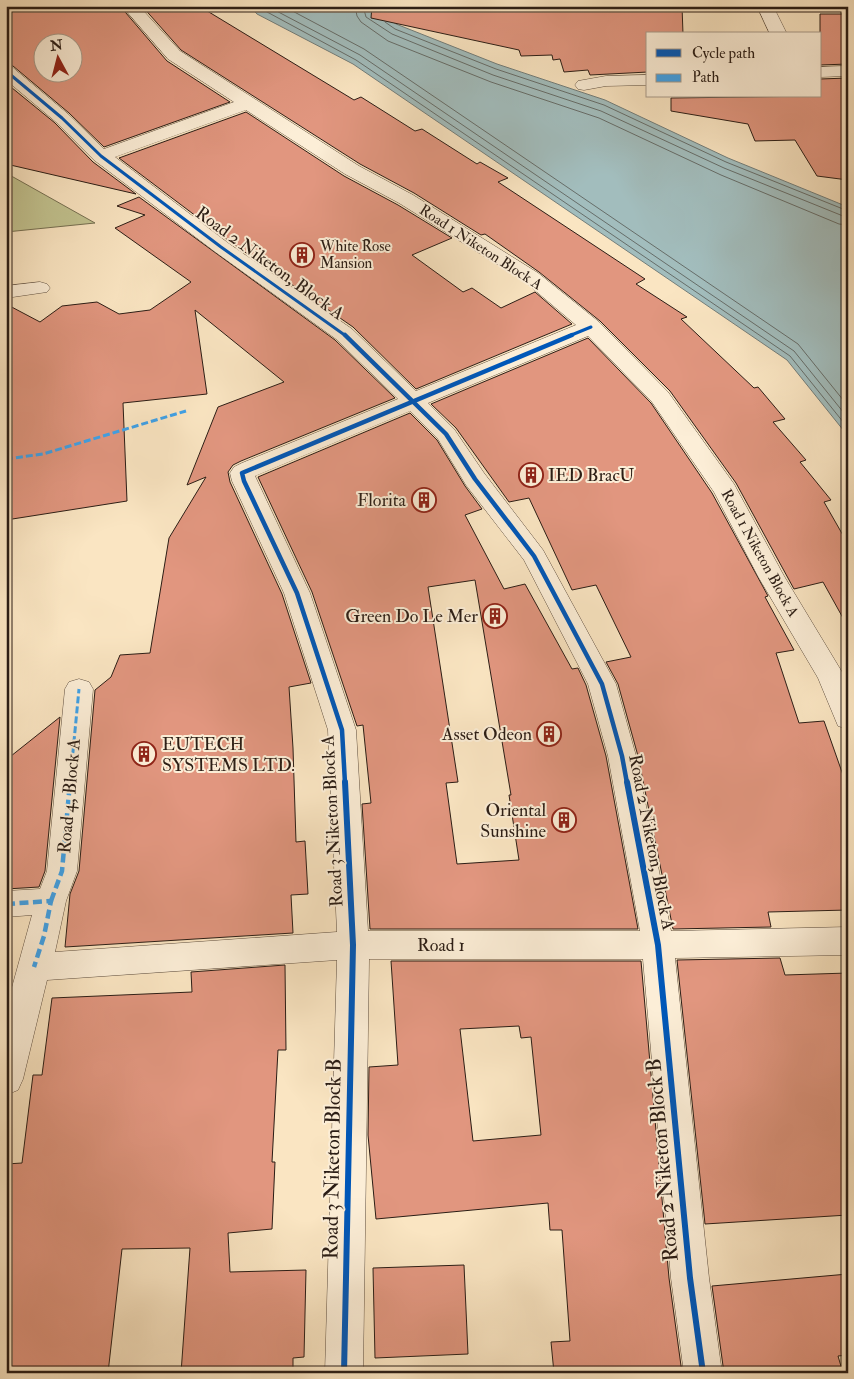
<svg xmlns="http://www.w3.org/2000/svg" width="854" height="1379" viewBox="0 0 854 1379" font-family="'IM FELL Double Pica',serif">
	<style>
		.green { fill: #c2c390; stroke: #767052 }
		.water { fill: #a2bdbd; stroke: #727d7a }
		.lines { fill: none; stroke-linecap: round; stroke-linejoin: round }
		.shore { stroke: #666d69; stroke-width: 1 }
		.building { fill: #e1967f; stroke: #2b1d15; fill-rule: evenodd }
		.minor-casing { stroke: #5f4f40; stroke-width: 1 }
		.minor { fill: #fceed7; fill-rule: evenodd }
		.quiet-far1 { stroke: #3ea2ea; stroke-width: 3; stroke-dasharray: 7 3; stroke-linecap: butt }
		.quiet { stroke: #3ea2ea; stroke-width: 4.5; stroke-dasharray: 9 4.5; stroke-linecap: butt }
		.cycleway-far2-casing { stroke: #fceed7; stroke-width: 5 }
		.cycleway-far1-casing { stroke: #fceed7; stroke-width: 8 }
		.cycleway-casing { stroke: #fceed7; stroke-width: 9 }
		.cycleway-far2 { stroke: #0057b8; stroke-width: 3 }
		.cycleway-far1 { stroke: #0057b8; stroke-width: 4.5 }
		.cycleway { stroke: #0057b8; stroke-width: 6 }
		.labels { text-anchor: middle; stroke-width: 4; stroke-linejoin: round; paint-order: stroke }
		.far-poi-label { font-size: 15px; fill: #2b1d15; stroke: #fceed7; text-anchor: start }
		.far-street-label { font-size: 15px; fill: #2b1d15; stroke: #fceed7 }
		.street-label { font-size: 18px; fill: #2b1d15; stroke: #fceed7 }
		.poi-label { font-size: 18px; fill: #2b1d15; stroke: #fceed7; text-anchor: end }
		.near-street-label { font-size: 21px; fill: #2b1d15; stroke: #fceed7 }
	</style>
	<rect width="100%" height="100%" fill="#fae5c2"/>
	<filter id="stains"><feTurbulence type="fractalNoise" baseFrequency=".004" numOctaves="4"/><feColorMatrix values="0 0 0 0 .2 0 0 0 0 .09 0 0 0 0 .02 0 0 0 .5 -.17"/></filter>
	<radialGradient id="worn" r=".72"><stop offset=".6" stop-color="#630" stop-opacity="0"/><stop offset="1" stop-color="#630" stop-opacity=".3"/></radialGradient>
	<!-- green -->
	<path class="green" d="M6 173 95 223 6 232Z"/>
	<!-- water -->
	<path class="water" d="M249 6H371L396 24 497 64 605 100 728 158 848 207V436L787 360 353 64 257 14Z"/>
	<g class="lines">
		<!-- shore -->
		<g class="shore">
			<path d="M256 6 356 60 790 356 848 428"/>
			<path d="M267 6 360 55 794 351 848 418"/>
			<path d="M283 6 364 49 798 344 848 406"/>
			<path d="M355 6 357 16 361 22 388 41 491 82 599 118 721 175 839 224 848 225"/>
			<path d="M363 6 366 17 392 34 493 75 601 111 724 168 848 218"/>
			<path d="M385 22 395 29 496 69 604 105 726 162 848 211"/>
		</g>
	</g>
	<!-- building -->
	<g class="building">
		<path d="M6 6H120L167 61 230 102 104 147 69 113 13 66 6 64ZM42 42H72V72H42Z"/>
		<path d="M142 6H199L354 100 361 97 415 131 422 129 477 164 480 162 508 178 498 182 645 279 636 284 687 317 681 319 754 388 758 387 785 419 773 422 806 460 800 462 831 500 824 502 848 544V627L823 582 794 589 736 483 670 391 600 321 539 272 485 234 481 235 414 193 360 164 181 50Z"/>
		<path d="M372 6H682L683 34H648V72L590 75 588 70 564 72 560 59 553 60 552 55 521 56 519 50 371 18Z"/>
		<path d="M820 14H848V64L820 65Z"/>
		<path d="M848 78V180L817 176 795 140 755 141 748 124 671 111V98L820 96V79Z"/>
		<path d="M6 83 55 123 93 162 136 194 6 164Z"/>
		<path d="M246 112 344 176 398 205 452 238 412 255 463 292 472 288 501 308 535 292 572 324 416 389 353 327 229 241 119 158Z"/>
		<path d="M139 197 335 340 395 398 241 461 233 465 228 472 230 482 282 594 311 683 289 687 293 748 296 842 305 841 308 894 291 895 293 933 65 947 70 894 79 871 95 690 111 677 120 655 150 653 169 538 206 477 187 485 218 407 284 382 195 310 207 394 123 403 127 501 6 520V304L40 322 62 306 97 302 119 314 150 310 191 282 115 228 145 215 117 206Z"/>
		<path d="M588 338 651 403 712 493 768 596 765 597 794 650 776 653 799 723 824 721 843 775 848 774V910L768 912 771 927 673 929 638 756 618 684 606 662 631 657 596 585 572 590 529 498 509 502 456 428 431 404Z"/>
		<path d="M410 413 437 440 465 486 482 509 465 515 504 589 525 584 572 669 578 668 586 685 606 756 638 929H370L362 804 371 803 363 725 357 726 312 592 258 477ZM475 580 511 795H509L519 860 457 864 446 783 458 782 428 587Z"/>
		<path d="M60 717 45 871 39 887 6 889V760Z"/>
		<path d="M780 958 785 975 848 973V1215L705 1224 677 960Z"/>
		<path d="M391 961H641L669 1278 682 1373H554L551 1342 570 1341 562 1230H550L548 1203 376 1219 368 1135 369 1067 398 1065ZM519 1026 521 1038 531 1037 541 1135 473 1141 460 1029Z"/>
		<path d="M285 965 286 1050H278L272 1162H275L272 1229 228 1233 230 1272 306 1270 304 1357 293 1358V1373H181L190 1248 122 1249 108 1373H6V1164L22 1163 33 1075H42L52 998 192 992 191 972Z"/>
		<path d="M464 1265 468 1354 375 1358 373 1268Z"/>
		<path d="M848 1274V1355L838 1356 843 1373H724L712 1286Z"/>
	</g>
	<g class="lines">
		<defs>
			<g id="minor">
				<path d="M122 6H139L180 51 359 166 413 195 538 273 599 322 668 392 734 484 784 576 845 677 848 684V729L838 726 818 678 759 578 714 492 652 402 588 336 428 403 454 429 484 473 543 550 616 684 636 756 671 931 848 927V955L675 958 709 1278 722 1373H684L671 1278 643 959H369L363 1373H325L337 960 47 980 23 1079 18 1090 6 1095V1009L32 915 6 917V891L40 889 47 871 65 689 69 682 79 679 89 682 93 689 77 871 66 901 55 952 337 932 328 730 284 593 232 481 230 473 234 467 242 463 398 399 336 339 214 251 94 160 56 122 6 80V66L12 67 68 114 104 149 234 102 168 59ZM246 110 345 174 399 203 524 281 576 325 416 391 352 329 228 243 115 157ZM410 411 438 439 466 485 524 560 588 684 608 756 640 931H368L356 730 310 593 255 476Z"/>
				<path d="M757 6H773L787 34H770Z"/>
				<path d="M848 66V76L820 77V67Z"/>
				<path d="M648 75V85L606 86 584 90 578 89 575 85 578 81 606 76Z"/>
				<path d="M40 282 47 284 50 288 47 292 6 298V286Z"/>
			</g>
		</defs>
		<!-- minor casing -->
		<use href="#minor" class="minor-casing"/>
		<!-- minor -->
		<use href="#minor" class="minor"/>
		<!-- quiet-far1 -->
		<g class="quiet-far1">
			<path d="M6 459 43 454 186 411"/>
			<path d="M70 783 79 689"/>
		</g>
		<!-- quiet -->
		<g class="quiet">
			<path d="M51 901 62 871 70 782"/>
			<path d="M6 904 51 901 44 936 34 967"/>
		</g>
		<defs>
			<g id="cycleway-far2">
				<path d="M6 71 62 118 101 156 221 247 346 336"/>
				<path d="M569 336 591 327"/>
			</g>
			<g id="cycleway-far1">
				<path d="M345 335 446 434 475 479 534 556 602 684 622 756 627 783"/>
				<path d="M345 783 342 730 297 593 244 481 242 473 572 335"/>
			</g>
			<g id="cycleway">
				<path d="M627 782 658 945 690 1278 703 1373"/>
				<path d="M344 1373 353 945 345 782"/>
			</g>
		</defs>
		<!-- cycleway-far2 casing -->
		<use href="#cycleway-far2" class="cycleway-far2-casing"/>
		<!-- cycleway-far1 casing -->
		<use href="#cycleway-far1" class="cycleway-far1-casing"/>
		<!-- cycleway casing -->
		<use href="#cycleway" class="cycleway-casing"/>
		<!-- cycleway-far2 -->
		<use href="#cycleway-far2" class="cycleway-far2"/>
		<!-- cycleway-far1 -->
		<use href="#cycleway-far1" class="cycleway-far1"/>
		<!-- cycleway -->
		<use href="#cycleway" class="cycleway"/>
	</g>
	<!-- icons -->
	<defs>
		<symbol id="building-ring" viewBox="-11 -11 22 22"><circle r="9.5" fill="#fceed7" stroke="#8f2418" stroke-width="1.5"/><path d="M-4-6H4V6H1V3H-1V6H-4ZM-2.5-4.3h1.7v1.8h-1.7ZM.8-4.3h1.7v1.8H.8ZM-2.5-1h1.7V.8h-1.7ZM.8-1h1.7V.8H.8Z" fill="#8f2418"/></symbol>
	</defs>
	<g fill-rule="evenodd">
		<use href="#building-ring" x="288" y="241" width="28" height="28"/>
		<use href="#building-ring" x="517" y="461" width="28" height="28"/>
		<use href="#building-ring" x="410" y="486" width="28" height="28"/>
		<use href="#building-ring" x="481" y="602" width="28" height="28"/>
		<use href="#building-ring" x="535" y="720" width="28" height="28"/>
		<use href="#building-ring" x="130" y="740" width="28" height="28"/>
		<use href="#building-ring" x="550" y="806" width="28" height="28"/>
	</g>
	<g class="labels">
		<!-- far-poi labels -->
		<g class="far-poi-label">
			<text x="320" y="251">White Rose<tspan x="320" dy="17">Mansion</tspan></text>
		</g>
		<!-- far-street labels -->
		<g class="far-street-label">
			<text transform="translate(481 247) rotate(33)" y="5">Road 1 Niketon Block A</text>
			<text transform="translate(760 553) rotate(61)" y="5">Road 1 Niketon Block A</text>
		</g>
		<!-- street labels -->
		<g class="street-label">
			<text transform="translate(270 263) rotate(36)" y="6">Road 2 Niketon, Block A</text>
			<text transform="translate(69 796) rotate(-85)" y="6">Road 4, Block A</text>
			<text transform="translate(332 821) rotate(-93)" y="6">Road 3 Niketon Block A</text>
			<text transform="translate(652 842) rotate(79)" y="6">Road 2 Niketon, Block A</text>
			<text x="441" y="951">Road 1</text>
		</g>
		<!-- poi labels -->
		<g class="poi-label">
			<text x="548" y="481" text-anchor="start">IED BracU</text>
			<text x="406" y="506">Florita</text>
			<text x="478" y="622">Green Do Le Mer</text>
			<text x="532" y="740">Asset Odeon</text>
			<text x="162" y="750" text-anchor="start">EUTECH<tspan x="162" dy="21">SYSTEMS LTD.</tspan></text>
			<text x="546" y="816">Oriental<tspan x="546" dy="21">Sunshine</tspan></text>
		</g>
		<!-- near-street labels -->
		<g class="near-street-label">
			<text transform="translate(332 1159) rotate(-89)" y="7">Road 3 Niketon Block B</text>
			<text transform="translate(662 1160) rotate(-95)" y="7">Road 2 Niketon Block B</text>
		</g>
	</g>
	<!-- margin -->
	<rect width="854" height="1379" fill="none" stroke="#fae5c2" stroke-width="25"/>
	<rect x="8" y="8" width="839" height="1364" fill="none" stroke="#2b1d15" stroke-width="2.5"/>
	<rect x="12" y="12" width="829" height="1354" fill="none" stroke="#2b1d15"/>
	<!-- legend -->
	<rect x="646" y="32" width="175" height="65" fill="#fceed7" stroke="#a89a89"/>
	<rect x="656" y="49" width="25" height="8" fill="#0057b8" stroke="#a89a89"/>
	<text x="692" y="58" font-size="15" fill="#2b1d15">Cycle path</text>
	<rect x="656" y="74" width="25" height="8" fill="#3ea2ea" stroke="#a89a89"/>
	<text x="692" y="82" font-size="15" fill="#2b1d15">Path</text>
	<!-- north arrow -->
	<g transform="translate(58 58) rotate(353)"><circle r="24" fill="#fceed7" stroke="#a89a89"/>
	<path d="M0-4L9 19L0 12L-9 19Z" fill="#8f2418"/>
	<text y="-8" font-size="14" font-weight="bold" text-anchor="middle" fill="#2b1d15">N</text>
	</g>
	<rect width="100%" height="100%" filter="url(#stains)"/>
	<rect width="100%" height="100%" fill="url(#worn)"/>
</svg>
